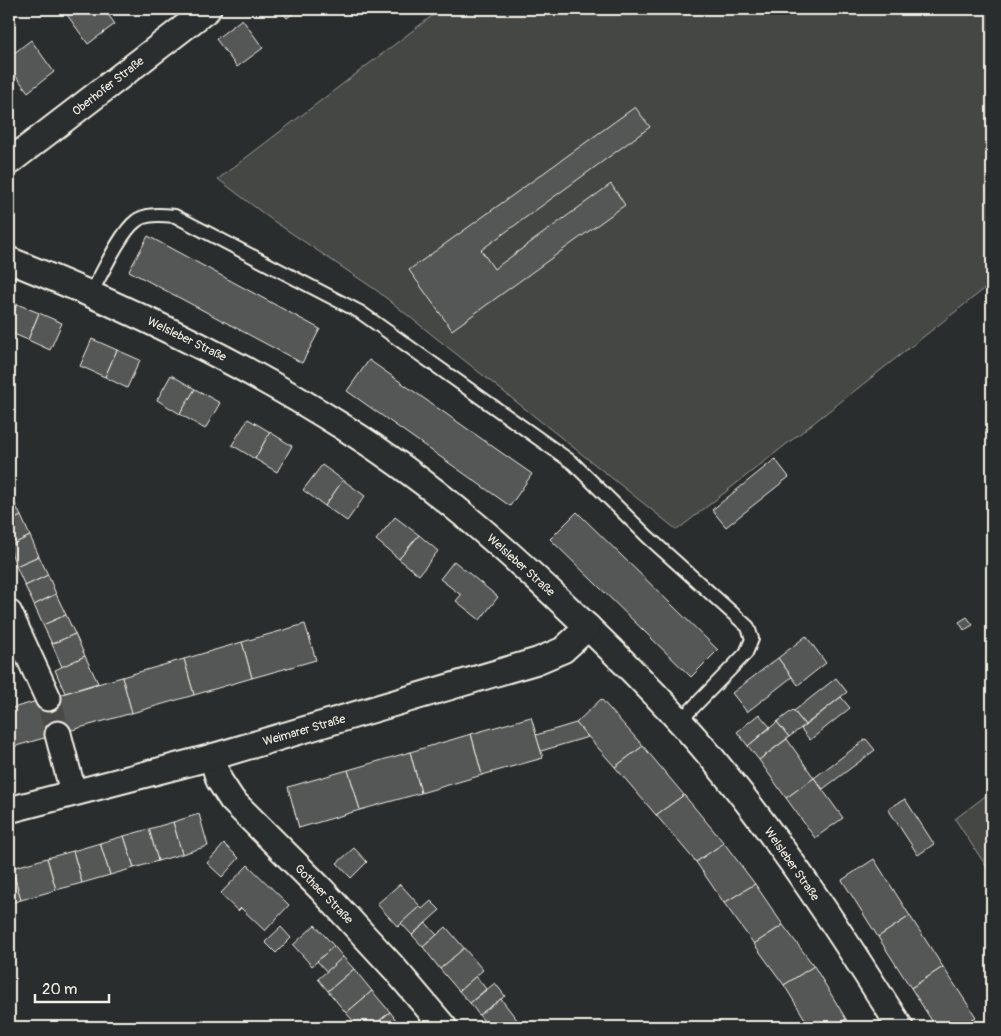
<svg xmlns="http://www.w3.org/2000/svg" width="1001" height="1036" viewBox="0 0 1001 1036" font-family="Pangolin,sans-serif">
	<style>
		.green { fill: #444645; stroke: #9c9c96 }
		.building { fill: #555756; stroke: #f4f1e8 }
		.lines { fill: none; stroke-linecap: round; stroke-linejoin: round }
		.street-tunnel { stroke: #484a4a; stroke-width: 25; stroke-dasharray: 25 12; stroke-linecap: butt }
		.lane-casing { stroke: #f4f1e8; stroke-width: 16 }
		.street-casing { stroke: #f4f1e8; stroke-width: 29 }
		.lane { stroke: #2a2d2e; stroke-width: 12 }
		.street { stroke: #2a2d2e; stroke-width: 25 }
		.labels { text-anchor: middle; stroke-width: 4; stroke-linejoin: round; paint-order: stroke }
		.street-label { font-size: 12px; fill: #f4f1e8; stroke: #2a2d2e }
	</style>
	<rect width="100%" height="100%" fill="#2a2d2e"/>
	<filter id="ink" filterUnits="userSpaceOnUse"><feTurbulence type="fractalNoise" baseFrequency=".02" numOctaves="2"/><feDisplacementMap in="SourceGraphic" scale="10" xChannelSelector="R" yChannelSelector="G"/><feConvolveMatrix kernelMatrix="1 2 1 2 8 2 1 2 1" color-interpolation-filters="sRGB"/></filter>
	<g filter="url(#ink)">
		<!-- green -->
		<g class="green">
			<path d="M441 9H992V283L677 530 376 290 272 220 218 179Z"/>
			<path d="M992 791V875L955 819Z"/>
		</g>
		<!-- building -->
		<g class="building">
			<path d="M69 9H104L115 24 88 44 65 12Z"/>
			<path d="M280 9H299L287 18Z"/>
			<path d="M242 19 263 48 237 67 216 39Z"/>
			<path d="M31 40 54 72 28 92 9 67V57Z"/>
			<path d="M635 107 650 127 481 250 494 269 611 184 625 205 452 330 409 270Z"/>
			<path d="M148 236 320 329 302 363 129 271Z"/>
			<path d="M17 304 39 313 28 340 9 332V324Z"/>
			<path d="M39 313 62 323 50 350 28 340Z"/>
			<path d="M92 339 117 350 105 377 80 366Z"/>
			<path d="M117 350 140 360 127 388 105 377Z"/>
			<path d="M369 360 532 474 510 506 347 391Z"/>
			<path d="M171 375 195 389 180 414 157 400Z"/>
			<path d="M195 389 220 403 205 429 180 414Z"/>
			<path d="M248 419 270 432 255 459 232 445Z"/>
			<path d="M270 432 292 446 277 472 255 459Z"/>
			<path d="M775 459 789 477 726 527 712 510Z"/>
			<path d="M322 465 343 480 325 506 303 490Z"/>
			<path d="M343 480 365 496 347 521 325 506Z"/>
			<path d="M11 496 21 516 9 522V497Z"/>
			<path d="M577 512 718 650 691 677 550 539Z"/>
			<path d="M21 516 30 536 9 546V522Z"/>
			<path d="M395 517 419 535 399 559 376 540Z"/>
			<path d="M419 535 438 551 419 575 399 559Z"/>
			<path d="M30 536 39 556 16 566 9 546Z"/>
			<path d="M39 556 48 575 25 586 16 566Z"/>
			<path d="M454 561 498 597 480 620 456 601 461 595 440 579Z"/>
			<path d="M48 575 56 594 34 605 25 586Z"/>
			<path d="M56 594 66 615 43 625 34 605Z"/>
			<path d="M66 615 75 634 52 644 43 625Z"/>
			<path d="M967 617 973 625 964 630 959 622Z"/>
			<path d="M305 624 316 660 252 678 242 642Z"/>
			<path d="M75 634 85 656 62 667 52 644Z"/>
			<path d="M806 636 826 663 798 685 778 658Z"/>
			<path d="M242 642 252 678 194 695 184 659Z"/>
			<path d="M85 656 98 683 65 693 55 670Z"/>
			<path d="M778 658 792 677 747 712 732 693Z"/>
			<path d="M184 659 194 695 132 713 122 677Z"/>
			<path d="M122 677 132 713 58 734 48 698Z"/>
			<path d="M836 678 847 692 805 725 794 711Z"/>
			<path d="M841 697 850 708 810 740 801 729Z"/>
			<path d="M48 698 58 734 9 748V709Z"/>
			<path d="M601 699 643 746 615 767 576 723Z"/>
			<path d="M793 710 805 725 789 737 777 722Z"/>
			<path d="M759 714 770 727 748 746 737 732Z"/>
			<path d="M531 717 543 758 482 775 471 734Z"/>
			<path d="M777 722 789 737 759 760 748 746Z"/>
			<path d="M576 723 588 737 541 751 536 735Z"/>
			<path d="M471 734 482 775 421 793 410 752Z"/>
			<path d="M787 739 814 778 786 798 759 760Z"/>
			<path d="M866 739 875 750 823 789 814 778Z"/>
			<path d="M643 746 684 795 656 815 615 767Z"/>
			<path d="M410 752 421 793 360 810 348 770Z"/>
			<path d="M348 770 360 810 299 828 288 787Z"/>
			<path d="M814 778 843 818 815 838 786 798Z"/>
			<path d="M684 795 724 843 696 862 656 815Z"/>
			<path d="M905 799 934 844 918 855 888 809Z"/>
			<path d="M199 814 208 846 182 854 173 822Z"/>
			<path d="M173 822 182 854 158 861 149 829Z"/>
			<path d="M149 829 158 861 134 868 124 836Z"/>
			<path d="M124 836 134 868 110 875 100 843Z"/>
			<path d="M100 843 110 875 82 883 73 851Z"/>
			<path d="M724 843 755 884 724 903 696 862Z"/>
			<path d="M224 844 239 858 222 877 207 863Z"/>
			<path d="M354 848 367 862 351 878 337 863Z"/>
			<path d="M73 851 82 883 56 890 47 858Z"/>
			<path d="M47 858 56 890 21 900 12 868Z"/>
			<path d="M874 859 910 916 878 937 842 880Z"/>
			<path d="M248 865 289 905 265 931 241 908 238 911 220 894Z"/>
			<path d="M12 868 21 900 9 904V869Z"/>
			<path d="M400 884 420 906 398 927 377 904Z"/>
			<path d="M755 884 783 925 754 944 724 903Z"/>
			<path d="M431 901 440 910 412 935 401 923 420 906 422 909Z"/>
			<path d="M910 916 943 967 911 988 878 937Z"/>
			<path d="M426 923 437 935 423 947 412 935Z"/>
			<path d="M315 925 334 946 312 966 293 945Z"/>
			<path d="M783 925 814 966 784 985 754 944Z"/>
			<path d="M281 927 291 938 276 953 265 942Z"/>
			<path d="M446 927 464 948 440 969 423 947Z"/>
			<path d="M334 946 343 957 327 972 317 961Z"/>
			<path d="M464 948 483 970 459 991 440 969Z"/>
			<path d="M343 957 354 969 328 991 318 979Z"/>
			<path d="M814 966 846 1019 833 1027H810L784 985Z"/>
			<path d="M943 967 976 1017 960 1027H936L911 988Z"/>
			<path d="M354 969 372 991 346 1013 328 991Z"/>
			<path d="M476 976 486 989 470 1003 459 991Z"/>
			<path d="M495 983 505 996 479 1015 470 1003Z"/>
			<path d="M372 991 390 1012 372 1027H359L346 1013Z"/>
			<path d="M501 999 518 1021 510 1027H489L479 1015Z"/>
			<path d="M390 1012 400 1025 397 1027H372Z"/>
			<path d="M846 1019 851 1027H833Z"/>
			<path d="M973 1019 979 1027H960Z"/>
			<path d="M518 1021 523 1027H510Z"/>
		</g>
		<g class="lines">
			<!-- street-tunnel -->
			<path class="street-tunnel" d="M48 698 58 734"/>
			<defs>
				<path id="lane" d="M90 295C101 276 120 233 136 221 146 213 163 215 175 216L360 312 573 463 648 537 748 627 752 639 746 653 680 721"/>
				<g id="street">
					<path d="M9 162 208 9"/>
					<path d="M9 260C127 307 241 362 348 430 429 481 503 546 572 612 626 663 679 716 725 774 790 854 845 940 900 1027"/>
					<path d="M9 613 48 698"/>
					<path d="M58 734 73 792"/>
					<path d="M212 757 219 780 232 800 321 889 394 968 444 1027"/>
					<path d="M9 810 212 757 537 661 563 650 588 627"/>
				</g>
			</defs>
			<!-- lane casing -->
			<use href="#lane" class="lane-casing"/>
			<!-- street casing -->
			<use href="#street" class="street-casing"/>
			<!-- lane -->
			<use href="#lane" class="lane"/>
			<!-- street -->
			<use href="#street" class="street"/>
		</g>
	</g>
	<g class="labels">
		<!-- street labels -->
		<g class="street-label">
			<text transform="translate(108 86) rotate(-38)" y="4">Oberhofer Straße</text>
			<text transform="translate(187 339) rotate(26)" y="4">Welsleber Straße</text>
			<text transform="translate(521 565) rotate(42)" y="4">Welsleber Straße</text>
			<text transform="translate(304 730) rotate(-16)" y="4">Weimarer Straße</text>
			<text transform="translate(792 864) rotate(55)" y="4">Welsleber Straße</text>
			<text transform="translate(324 894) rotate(46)" y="4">Gothaer Straße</text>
		</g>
	</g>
	<!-- margin -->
	<rect width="1001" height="1036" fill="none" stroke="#2a2d2e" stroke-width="30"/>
	<rect x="15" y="15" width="971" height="1006" fill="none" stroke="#f4f1e8" stroke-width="2" filter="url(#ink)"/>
	<!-- scale -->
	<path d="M35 994v8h74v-8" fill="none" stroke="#f4f1e8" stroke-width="2.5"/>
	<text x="42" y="994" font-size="15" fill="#f4f1e8" stroke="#2a2d2e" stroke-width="4" paint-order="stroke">20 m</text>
</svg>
